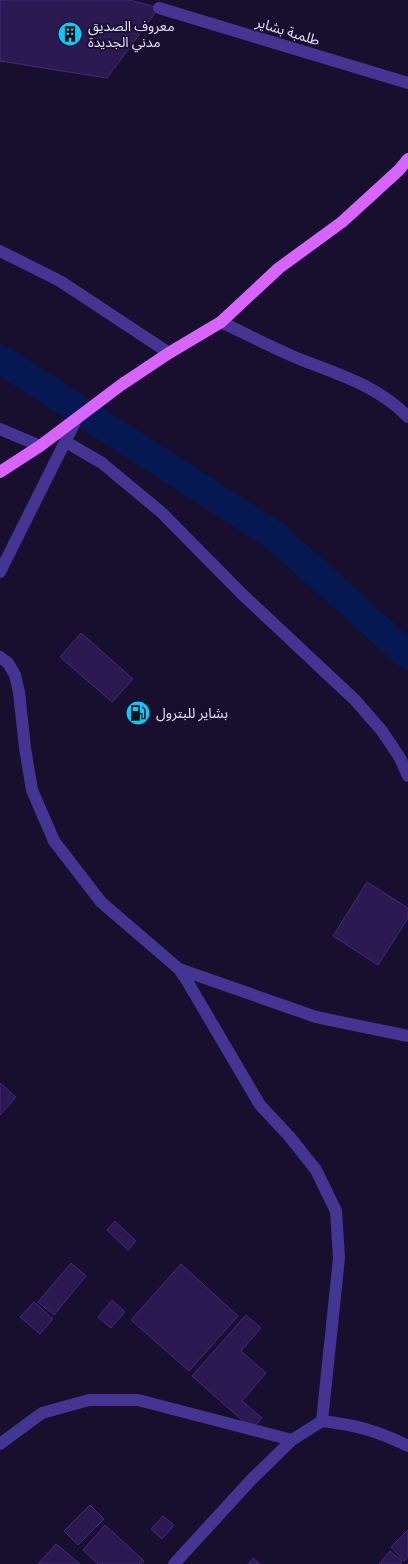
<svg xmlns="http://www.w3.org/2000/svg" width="408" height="1564" viewBox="0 0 408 1564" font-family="Signika,'Noto Sans Arabic',sans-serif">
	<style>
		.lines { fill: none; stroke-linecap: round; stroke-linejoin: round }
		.canal { stroke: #051852; stroke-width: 29 }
		.building { fill: #2b1952; stroke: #452980 }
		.minor { stroke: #443592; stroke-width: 12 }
		.major { stroke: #d864ff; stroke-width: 12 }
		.labels { text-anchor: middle; stroke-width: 4; stroke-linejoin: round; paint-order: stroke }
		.poi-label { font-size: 14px; fill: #e5ddff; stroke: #180f2f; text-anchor: start }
		.street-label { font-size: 14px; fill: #e5ddff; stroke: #180f2f }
	</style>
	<rect width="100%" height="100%" fill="#180f2f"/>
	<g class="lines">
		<!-- canal -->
		<path class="canal" d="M0 359 275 536 408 655"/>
	</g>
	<!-- building -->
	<g class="building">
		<path d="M0 0H130L159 8 107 78 0 61Z"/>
		<path d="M81 633 133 679 112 702 60 657Z"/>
		<path d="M367 882 408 908V918L378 965 333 936Z"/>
		<path d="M0 1083 16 1097 0 1115Z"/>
		<path d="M115 1221 136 1241 128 1250 107 1230Z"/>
		<path d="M71 1263 86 1276 54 1315 38 1302Z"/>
		<path d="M181 1264 238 1316 189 1371 131 1320Z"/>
		<path d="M112 1300 125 1312 111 1328 98 1317Z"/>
		<path d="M34 1302 53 1319 40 1334 20 1317Z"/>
		<path d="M246 1315 261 1328 241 1351 266 1373 242 1401 262 1418 252 1429 192 1376Z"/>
		<path d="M90 1505 104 1519 78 1545 64 1531Z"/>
		<path d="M163 1516 174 1525 162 1539 151 1529Z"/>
		<path d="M105 1525 144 1561 141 1564H98L83 1550Z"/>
		<path d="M408 1530V1557L404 1561 391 1547Z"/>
		<path d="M56 1544 80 1564H38Z"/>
		<path d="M390 1551 402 1561 400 1564H379Z"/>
		<path d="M253 1558 260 1564H248Z"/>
	</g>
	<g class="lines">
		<!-- minor -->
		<g class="minor">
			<path d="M159 8 408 83"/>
			<path d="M0 251 60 281 169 353"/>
			<path d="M221 322C246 334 271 347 297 358 337 374 377 385 408 417"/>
			<path d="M0 429 40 446"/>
			<path d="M66 442 102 463 161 512 242 594 355 700 382 731 400 758 408 776"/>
			<path d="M0 572 76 420"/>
			<path d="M0 657 8 663 15 675 19 692 25 748 32 790 54 841 101 902 179 969 187 981 260 1105 289 1136 316 1170 336 1211 339 1258 322 1421"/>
			<path d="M179 969 316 1017 408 1036"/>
			<path d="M0 1444 42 1413 89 1400H138L292 1440"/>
			<path d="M174 1564 251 1480 292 1440 322 1421C356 1425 378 1431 408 1446"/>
		</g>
		<!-- major -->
		<path class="major" d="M0 472 40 446 121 385 169 353 221 322 279 268 342 222 399 170 408 159"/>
	</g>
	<!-- icons -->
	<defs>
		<symbol id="building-disc" viewBox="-11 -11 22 22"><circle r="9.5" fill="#09c9ff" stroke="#180f2f"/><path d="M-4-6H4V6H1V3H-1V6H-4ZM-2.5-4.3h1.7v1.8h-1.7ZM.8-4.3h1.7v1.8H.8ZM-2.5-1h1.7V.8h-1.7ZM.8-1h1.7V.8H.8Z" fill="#111"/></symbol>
		<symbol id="fuel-disc" viewBox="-11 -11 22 22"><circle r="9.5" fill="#09c9ff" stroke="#180f2f"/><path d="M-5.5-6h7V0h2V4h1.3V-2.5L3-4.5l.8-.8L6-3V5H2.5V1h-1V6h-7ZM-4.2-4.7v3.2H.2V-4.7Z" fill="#111"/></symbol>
	</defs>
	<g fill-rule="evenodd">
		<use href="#building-disc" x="56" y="20" width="28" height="28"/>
		<use href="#fuel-disc" x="124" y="699" width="28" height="28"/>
	</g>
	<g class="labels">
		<!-- poi labels -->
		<g class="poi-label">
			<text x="88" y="31">معروف الصديق<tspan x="88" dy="16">مدني الجديدة</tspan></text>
			<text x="156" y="718">بشاير للبترول</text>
		</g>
		<!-- street labels -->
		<g class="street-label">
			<text transform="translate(288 31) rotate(17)" y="5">طلمبة بشاير</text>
		</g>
	</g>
</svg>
